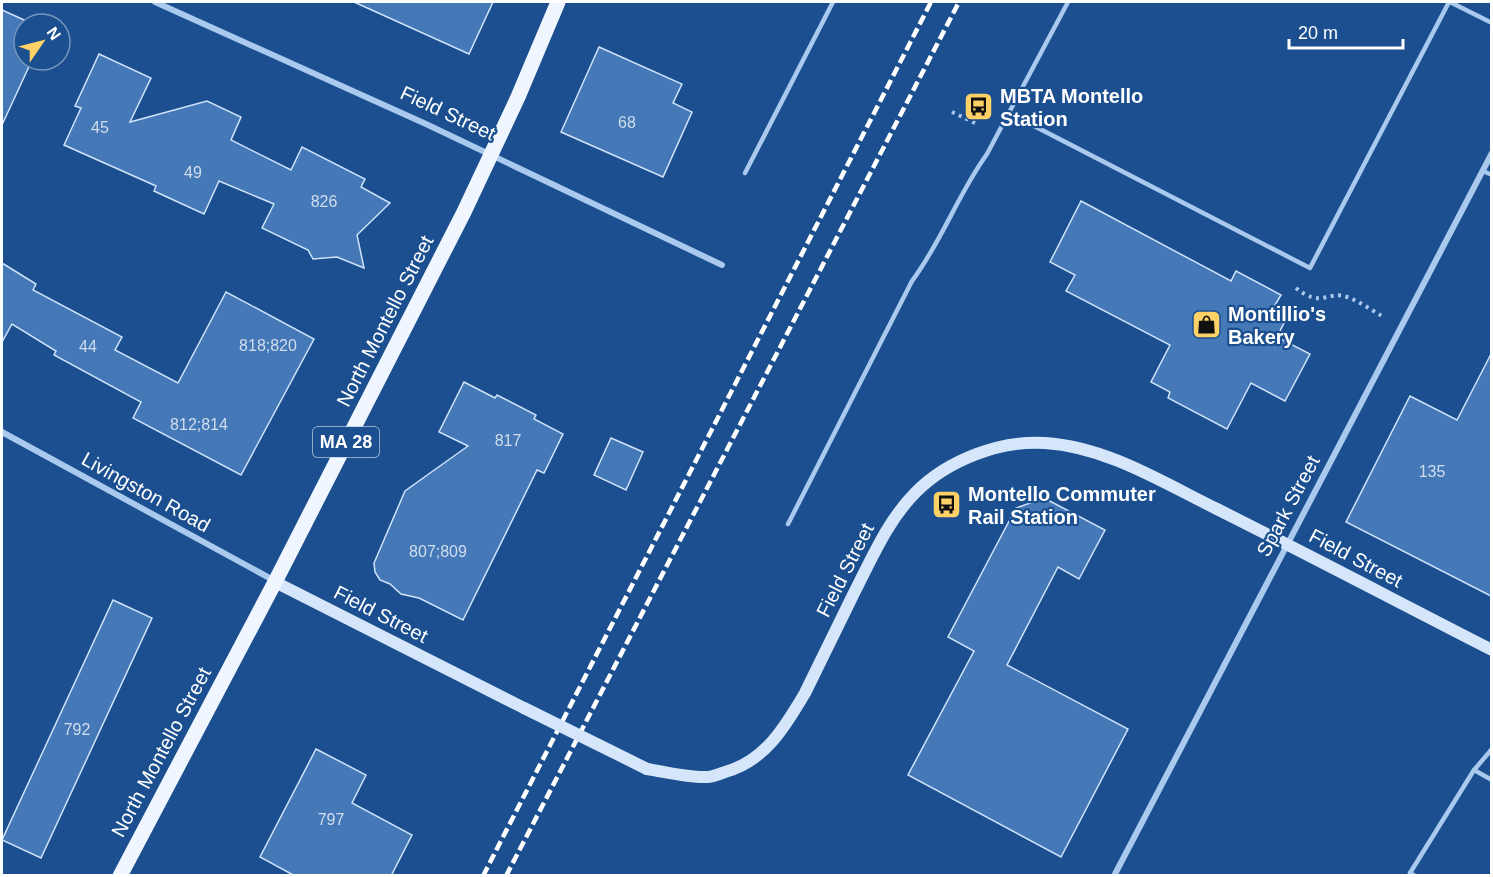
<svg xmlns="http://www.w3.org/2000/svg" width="1493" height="877" viewBox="0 0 1493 877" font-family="Arial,sans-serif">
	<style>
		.building { fill: #4478b7; stroke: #cfe3fa; stroke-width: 1.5 }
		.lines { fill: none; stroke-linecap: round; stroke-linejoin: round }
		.path { stroke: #a9c9ee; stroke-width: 4; stroke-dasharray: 3 4.5; stroke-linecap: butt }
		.lane { stroke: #a9c9ee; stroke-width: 4.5 }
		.street { stroke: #a9c9ee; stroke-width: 6 }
		.secondary { stroke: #d6e6fa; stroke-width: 12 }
		.primary { stroke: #f0f6ff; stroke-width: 15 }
		.rail { stroke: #fff; stroke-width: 4.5; stroke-dasharray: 10 4.5; stroke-linecap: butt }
		.secondary-bridge { stroke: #d6e6fa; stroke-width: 12 }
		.labels { text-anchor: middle; stroke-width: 4.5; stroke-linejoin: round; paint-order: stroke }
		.number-label { font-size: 16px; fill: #d0dded }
		.shield { fill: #1b4f8f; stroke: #bbcadd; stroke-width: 1.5 }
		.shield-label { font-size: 18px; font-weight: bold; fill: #fff }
		.poi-label { font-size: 20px; font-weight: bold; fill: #fff; stroke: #1b4f8f; text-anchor: start }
		.street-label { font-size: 20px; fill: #fff; stroke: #1b4f8f }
	</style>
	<rect width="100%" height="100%" fill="#1b4f8f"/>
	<!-- building -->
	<g class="building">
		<path d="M354 2H493L469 54Z"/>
		<path d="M2 10 33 24H24V60H32L2 125Z"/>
		<path d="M599 47 682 84 673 103 692 112 663 177 561 132Z"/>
		<path d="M99 54 151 78 130 122 207 101 241 117 231 140 291 170 302 147 365 179 361 187 390 203 357 235 364 268 337 257 313 259 308 250 262 228 274 204 219 181 204 214 154 191 156 186 64 145 81 108 75 106Z"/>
		<path d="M1081 201 1231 281 1236 271 1281 295 1275 305 1289 313 1277 337 1310 354 1285 401 1251 383 1227 429 1168 398 1170 392 1151 382 1170 345 1066 291 1075 275 1050 262Z"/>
		<path d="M2 263 36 284 33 290 122 337 115 350 178 383 226 292 314 339 241 475 133 418 141 402 54 355 56 351 12 324 2 342Z"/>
		<path d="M1491 354V596L1346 522 1410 396 1457 420Z"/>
		<path d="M464 382 495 398 497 395 536 415 534 419 563 434 544 473 537 470 463 620 419 598 401 594 390 584 380 580 375 572 374 563 405 491 468 446 439 432Z"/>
		<path d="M611 438 643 452 626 490 594 475Z"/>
		<path d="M1044 498 1105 530 1079 579 1058 567 1007 665 1128 729 1061 857 908 775 974 651 948 637 1016 508Z"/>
		<path d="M113 600 152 618 41 858 2 840Z"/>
		<path d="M316 749 366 775 352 803 412 835 391 876H295L260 857Z"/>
	</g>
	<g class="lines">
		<!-- path -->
		<g class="path">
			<path d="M952 112 977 124"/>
			<path d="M1296 288C1322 309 1327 290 1347 297 1359 301 1371 310 1382 316"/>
		</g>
		<!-- lane -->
		<g class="lane">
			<path d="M1450 2 1492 23"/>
			<path d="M1009 113 1310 268 1449 2"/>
			<path d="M1483 171 1492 175"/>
			<path d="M745 173 833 2"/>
			<path d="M788 524 912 281C942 241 958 194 987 154L1068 2"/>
			<path d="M1474 770 1492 780"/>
			<path d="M1415 876 1410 873 1474 770 1492 749"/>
		</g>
		<!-- street -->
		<g class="street">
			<path d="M155 2 426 124 722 265"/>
			<path d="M2 432 275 581"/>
			<path d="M1114 876 1492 153"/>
		</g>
		<!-- secondary -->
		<g class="secondary">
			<path d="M275 582 524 708"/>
			<path d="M647 769C666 772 689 778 707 777 713 777 720 774 725 772 765 761 785 727 805 693 822 659 838 625 855 591 873 556 888 520 916 492 948 460 1000 440 1045 443 1107 447 1162 482 1217 509 1309 555 1400 603 1492 650"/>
		</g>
		<!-- primary -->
		<path class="primary" d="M120 876 275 582 464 212 518 97 558 2"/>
		<!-- rail -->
		<g class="rail">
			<path d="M483 876 931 2"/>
			<path d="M506 876 959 2"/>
		</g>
		<!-- secondary-bridge -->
		<path class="secondary-bridge" d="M524 708 647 769"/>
	</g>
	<!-- icons -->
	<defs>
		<symbol id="bus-square" viewBox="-11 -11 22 22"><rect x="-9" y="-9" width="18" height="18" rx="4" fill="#ffd166" stroke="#1b4f8f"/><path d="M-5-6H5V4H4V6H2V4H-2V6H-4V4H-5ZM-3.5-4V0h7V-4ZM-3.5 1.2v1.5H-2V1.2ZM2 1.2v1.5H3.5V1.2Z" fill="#111"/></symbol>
		<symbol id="shop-square" viewBox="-11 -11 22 22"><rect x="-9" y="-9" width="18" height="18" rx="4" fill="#ffd166" stroke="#1b4f8f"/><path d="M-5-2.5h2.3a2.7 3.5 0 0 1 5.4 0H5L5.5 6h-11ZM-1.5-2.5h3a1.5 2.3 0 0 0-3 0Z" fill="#111"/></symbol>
	</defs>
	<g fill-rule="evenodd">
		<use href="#bus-square" x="962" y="90" width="33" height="33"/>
		<use href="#shop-square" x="1190" y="308" width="33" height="33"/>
		<use href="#bus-square" x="930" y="488" width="33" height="33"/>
	</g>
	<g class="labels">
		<!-- number labels -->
		<g class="number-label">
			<text x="627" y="128">68</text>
			<text x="100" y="133">45</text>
			<text x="193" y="178">49</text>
			<text x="324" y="207">826</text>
			<text x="268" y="351">818;820</text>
			<text x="88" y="352">44</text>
			<text x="199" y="430">812;814</text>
			<text x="508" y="446">817</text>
			<text x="1432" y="477">135</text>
			<text x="438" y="557">807;809</text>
			<text x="77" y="735">792</text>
			<text x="331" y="825">797</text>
		</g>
		<!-- shield labels -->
		<rect class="shield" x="313" y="427" width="66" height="30" rx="4.5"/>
		<g class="shield-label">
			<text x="346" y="448">MA 28</text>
		</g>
		<!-- poi labels -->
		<g class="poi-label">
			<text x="1000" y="103">MBTA Montello<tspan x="1000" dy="23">Station</tspan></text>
			<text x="1228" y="321">Montillio's<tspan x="1228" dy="23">Bakery</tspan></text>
			<text x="968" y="501">Montello Commuter<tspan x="968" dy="23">Rail Station</tspan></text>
		</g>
		<!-- street labels -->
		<g class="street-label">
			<text transform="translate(448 113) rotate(25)" y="7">Field Street</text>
			<text transform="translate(385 321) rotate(-63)" y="7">North Montello Street</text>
			<text transform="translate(146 492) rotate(29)" y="7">Livingston Road</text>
			<text transform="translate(1288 506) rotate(-62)" y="7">Spark Street</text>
			<text transform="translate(1356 558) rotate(28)" y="7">Field Street</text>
			<text transform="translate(845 570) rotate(-63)" y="7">Field Street</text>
			<text transform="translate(381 614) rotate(27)" y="7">Field Street</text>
			<text transform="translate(161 752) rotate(-62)" y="7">North Montello Street</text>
		</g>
	</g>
	<!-- border -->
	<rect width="1493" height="877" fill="none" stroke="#ffffff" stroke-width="6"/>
	<!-- north arrow -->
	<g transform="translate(42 42) rotate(55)"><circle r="28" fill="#1b4f8f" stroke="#7695bc" stroke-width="1.5"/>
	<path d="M0-4.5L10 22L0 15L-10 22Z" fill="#ffd166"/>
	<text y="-9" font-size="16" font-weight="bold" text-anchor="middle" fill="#ffffff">N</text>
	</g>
	<!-- scale -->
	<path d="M1289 39v9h114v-9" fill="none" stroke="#ffffff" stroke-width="3"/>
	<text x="1298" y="39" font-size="18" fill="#ffffff" stroke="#1b4f8f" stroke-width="4.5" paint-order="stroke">20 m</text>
</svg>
